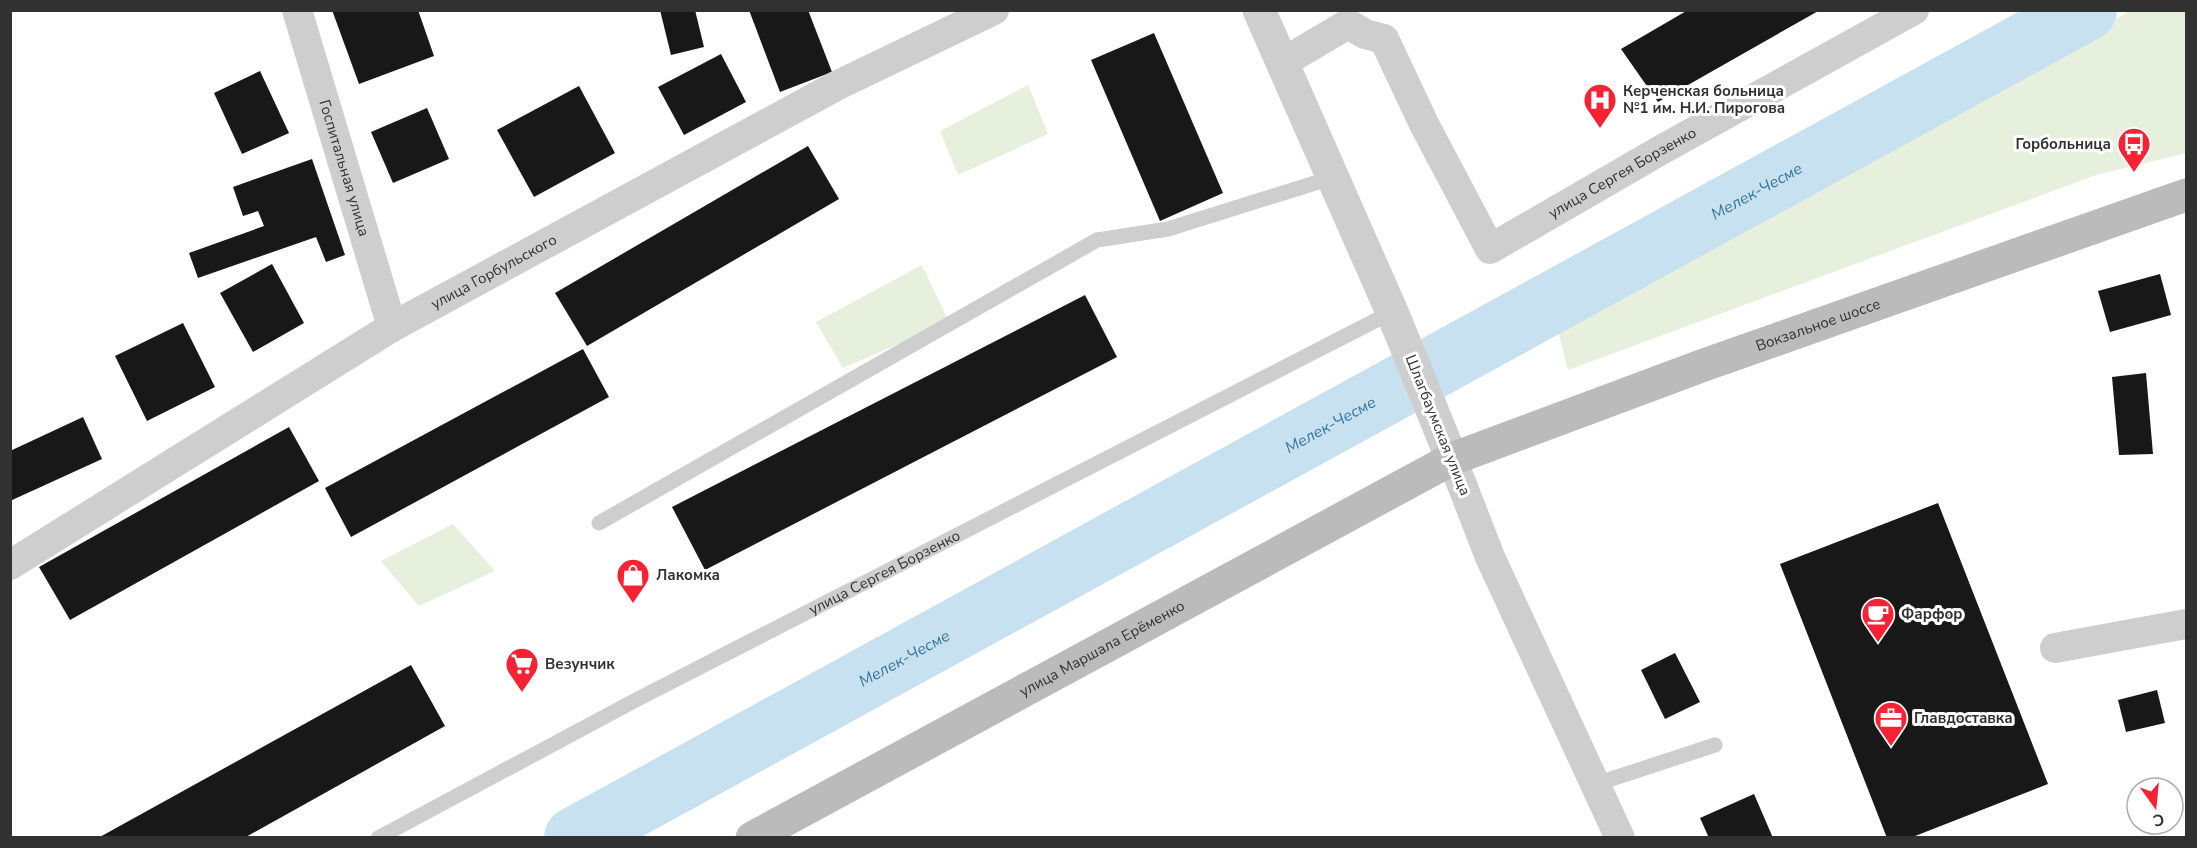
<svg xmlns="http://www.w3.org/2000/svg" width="2197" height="848" viewBox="0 0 2197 848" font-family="'Nunito Sans',sans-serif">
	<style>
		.green { fill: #e7efdd }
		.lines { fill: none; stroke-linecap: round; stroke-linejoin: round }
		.river { stroke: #c8e1f0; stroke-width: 62 }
		.building { fill: #181818 }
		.service { stroke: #cecece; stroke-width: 15 }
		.minor { stroke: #cecece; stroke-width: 30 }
		.tertiary { stroke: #cecece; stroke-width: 33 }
		.secondary { stroke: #bbb; stroke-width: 33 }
		.labels { text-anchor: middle; stroke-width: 6; stroke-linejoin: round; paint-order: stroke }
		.poi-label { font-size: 15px; font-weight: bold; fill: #313131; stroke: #fff; text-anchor: start }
		.street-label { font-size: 15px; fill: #313131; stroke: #fff }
		.water-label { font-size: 16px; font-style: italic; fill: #35759c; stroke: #fff }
	</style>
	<rect width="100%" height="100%" fill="#fff"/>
	<!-- green -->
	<g class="green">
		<path d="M2130 11H2186V153L2096 175 1568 370 1555 319Z"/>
		<path d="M1028 85 1048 134 958 175 940 131Z"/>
		<path d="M922 265 949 322 843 368 816 322Z"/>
		<path d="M453 524 495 571 419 606 381 561Z"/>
	</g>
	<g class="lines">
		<!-- river -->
		<path class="river" id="s1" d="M575 838 2086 10"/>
	</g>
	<!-- building -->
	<g class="building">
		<path d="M332 10H418L434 56 359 84Z"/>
		<path d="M660 10H695L704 47 671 55Z"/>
		<path d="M749 10H808L832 72 780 92Z"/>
		<path d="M1688 10H1820L1658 102 1621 49Z"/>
		<path d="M1154 33 1223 193 1160 221 1091 60Z"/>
		<path d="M721 54 746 102 684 135 658 87Z"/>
		<path d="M260 71 289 133 242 154 214 93Z"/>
		<path d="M579 86 615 153 534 197 497 130Z"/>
		<path d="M427 108 449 159 393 183 371 132Z"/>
		<path d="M808 146 839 199 587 346 555 293Z"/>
		<path d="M312 159 345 255 326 262 316 237 198 278 189 253 264 226 258 211 243 216 233 187Z"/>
		<path d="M272 264 304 323 253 352 220 293Z"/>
		<path d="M2160 274 2171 315 2110 332 2098 291Z"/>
		<path d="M1085 295 1117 357 705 570 672 507Z"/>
		<path d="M183 323 215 387 147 421 115 356Z"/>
		<path d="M583 349 609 397 351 537 325 488Z"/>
		<path d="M2146 373 2153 454 2119 455 2112 377Z"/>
		<path d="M83 417 102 459 10 501V451Z"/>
		<path d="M289 427 319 481 70 620 39 567Z"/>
		<path d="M1938 503 2048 784 1910 838H1887L1780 564Z"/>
		<path d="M1675 653 1700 702 1665 719 1641 670Z"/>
		<path d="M411 665 445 726 244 838H98Z"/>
		<path d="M2157 690 2165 723 2126 732 2118 700Z"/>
		<path d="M1754 794 1773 838H1709L1700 818Z"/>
	</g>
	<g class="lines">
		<!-- service -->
		<g class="service">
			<path d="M599 523 1097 240 1168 229 1331 178"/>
			<path d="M1596 784 1715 745"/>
			<path id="s2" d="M378 838 634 701 1392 312"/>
		</g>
		<!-- minor -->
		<g class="minor">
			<path id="s3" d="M297 10 392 327"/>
			<path id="s4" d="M1282 63 1348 24 1365 34 1384 39 1424 124 1490 249 1661 150 1914 10"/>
			<path d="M1452 459 1490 557 1620 838"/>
			<path id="s5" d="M10 565 392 327 838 85 994 10"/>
			<path d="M2055 648 2186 624"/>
		</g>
		<!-- tertiary -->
		<path class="tertiary" d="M1259 10 1392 312 1452 459"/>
		<!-- secondary -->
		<path class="secondary" id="s6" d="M752 838 1452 459 1704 365 2186 195"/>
	</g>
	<!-- icons -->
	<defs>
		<symbol id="hospital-pin" viewBox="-11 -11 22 30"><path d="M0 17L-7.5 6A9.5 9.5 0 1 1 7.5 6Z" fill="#f72334" stroke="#fff"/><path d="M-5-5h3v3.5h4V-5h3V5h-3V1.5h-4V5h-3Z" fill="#fff"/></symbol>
		<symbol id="bus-pin" viewBox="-11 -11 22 30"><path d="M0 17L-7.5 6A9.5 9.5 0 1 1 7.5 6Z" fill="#f72334" stroke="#fff"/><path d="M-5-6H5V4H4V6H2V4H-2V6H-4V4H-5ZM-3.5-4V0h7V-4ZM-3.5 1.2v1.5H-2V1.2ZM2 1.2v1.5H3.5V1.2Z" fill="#fff"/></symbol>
		<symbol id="shop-pin" viewBox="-11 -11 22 30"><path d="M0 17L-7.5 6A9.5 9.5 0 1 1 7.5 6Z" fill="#f72334" stroke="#fff"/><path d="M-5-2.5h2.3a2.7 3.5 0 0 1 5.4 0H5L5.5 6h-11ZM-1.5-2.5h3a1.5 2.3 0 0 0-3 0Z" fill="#fff"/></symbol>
		<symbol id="cafe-pin" viewBox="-11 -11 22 30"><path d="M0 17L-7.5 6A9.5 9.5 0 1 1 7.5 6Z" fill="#f72334" stroke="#fff"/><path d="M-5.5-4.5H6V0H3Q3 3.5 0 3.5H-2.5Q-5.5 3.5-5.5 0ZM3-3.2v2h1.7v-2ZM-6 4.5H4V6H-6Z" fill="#fff"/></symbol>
		<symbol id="supermarket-pin" viewBox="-11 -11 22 30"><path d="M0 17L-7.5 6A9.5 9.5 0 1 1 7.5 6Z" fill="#f72334" stroke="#fff"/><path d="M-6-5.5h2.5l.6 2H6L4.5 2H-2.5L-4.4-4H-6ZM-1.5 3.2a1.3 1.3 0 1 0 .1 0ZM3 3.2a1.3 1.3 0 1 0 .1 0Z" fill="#fff"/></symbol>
		<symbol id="office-pin" viewBox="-11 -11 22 30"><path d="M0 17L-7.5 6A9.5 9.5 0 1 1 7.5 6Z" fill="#f72334" stroke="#fff"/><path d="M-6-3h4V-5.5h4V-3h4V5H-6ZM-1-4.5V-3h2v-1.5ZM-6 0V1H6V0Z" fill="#fff"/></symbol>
	</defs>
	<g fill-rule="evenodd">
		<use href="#hospital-pin" x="1581" y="81" width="38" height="52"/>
		<use href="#bus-pin" x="2115" y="125" width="38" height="52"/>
		<use href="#shop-pin" x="614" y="556" width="38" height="52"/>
		<use href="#cafe-pin" x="1859" y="595" width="38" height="52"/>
		<use href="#supermarket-pin" x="503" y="645" width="38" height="52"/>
		<use href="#office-pin" x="1872" y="699" width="38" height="52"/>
	</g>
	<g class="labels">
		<!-- poi labels -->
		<g class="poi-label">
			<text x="1623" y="96">Керченская больница<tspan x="1623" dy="17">№1 им. Н.И. Пирогова</tspan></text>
			<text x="2111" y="149" text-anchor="end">Горбольница</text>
			<text x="656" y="580">Лакомка</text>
			<text x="1901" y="619">Фарфор</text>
			<text x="545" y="669">Везунчик</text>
			<text x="1914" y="723">Главдоставка</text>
		</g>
		<!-- street labels -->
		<g class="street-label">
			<text dy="5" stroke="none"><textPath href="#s3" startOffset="165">Госпитальная улица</textPath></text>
			<text dy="5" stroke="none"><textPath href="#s4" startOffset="504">улица Сергея Борзенко</textPath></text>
			<text dy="5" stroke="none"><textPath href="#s5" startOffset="566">улица Горбульского</textPath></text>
			<text dy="5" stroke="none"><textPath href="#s6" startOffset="1186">Вокзальное шоссе</textPath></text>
			<text transform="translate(1438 425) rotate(68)" y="5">Шлагбаумская улица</text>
			<text dy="5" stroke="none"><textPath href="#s2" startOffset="572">улица Сергея Борзенко</textPath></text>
			<text dy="5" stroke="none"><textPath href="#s6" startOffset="398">улица Маршала Ерёменко</textPath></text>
		</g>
		<!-- water labels -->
		<g class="water-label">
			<text dy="6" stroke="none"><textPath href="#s1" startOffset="1347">Мелек-Чесме</textPath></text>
			<text dy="6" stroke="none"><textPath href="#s1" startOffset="861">Мелек-Чесме</textPath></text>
			<text dy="6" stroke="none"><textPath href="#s1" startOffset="375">Мелек-Чесме</textPath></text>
		</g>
	</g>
	<!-- border -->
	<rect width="2197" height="848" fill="none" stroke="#313131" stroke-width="24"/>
	<!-- north arrow -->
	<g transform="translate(2155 806) rotate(165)"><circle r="28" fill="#ffffff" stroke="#adadad" stroke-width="1.5"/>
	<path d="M0-4.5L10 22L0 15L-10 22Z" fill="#f72334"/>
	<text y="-9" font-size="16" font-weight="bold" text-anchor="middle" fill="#313131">С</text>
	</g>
</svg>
